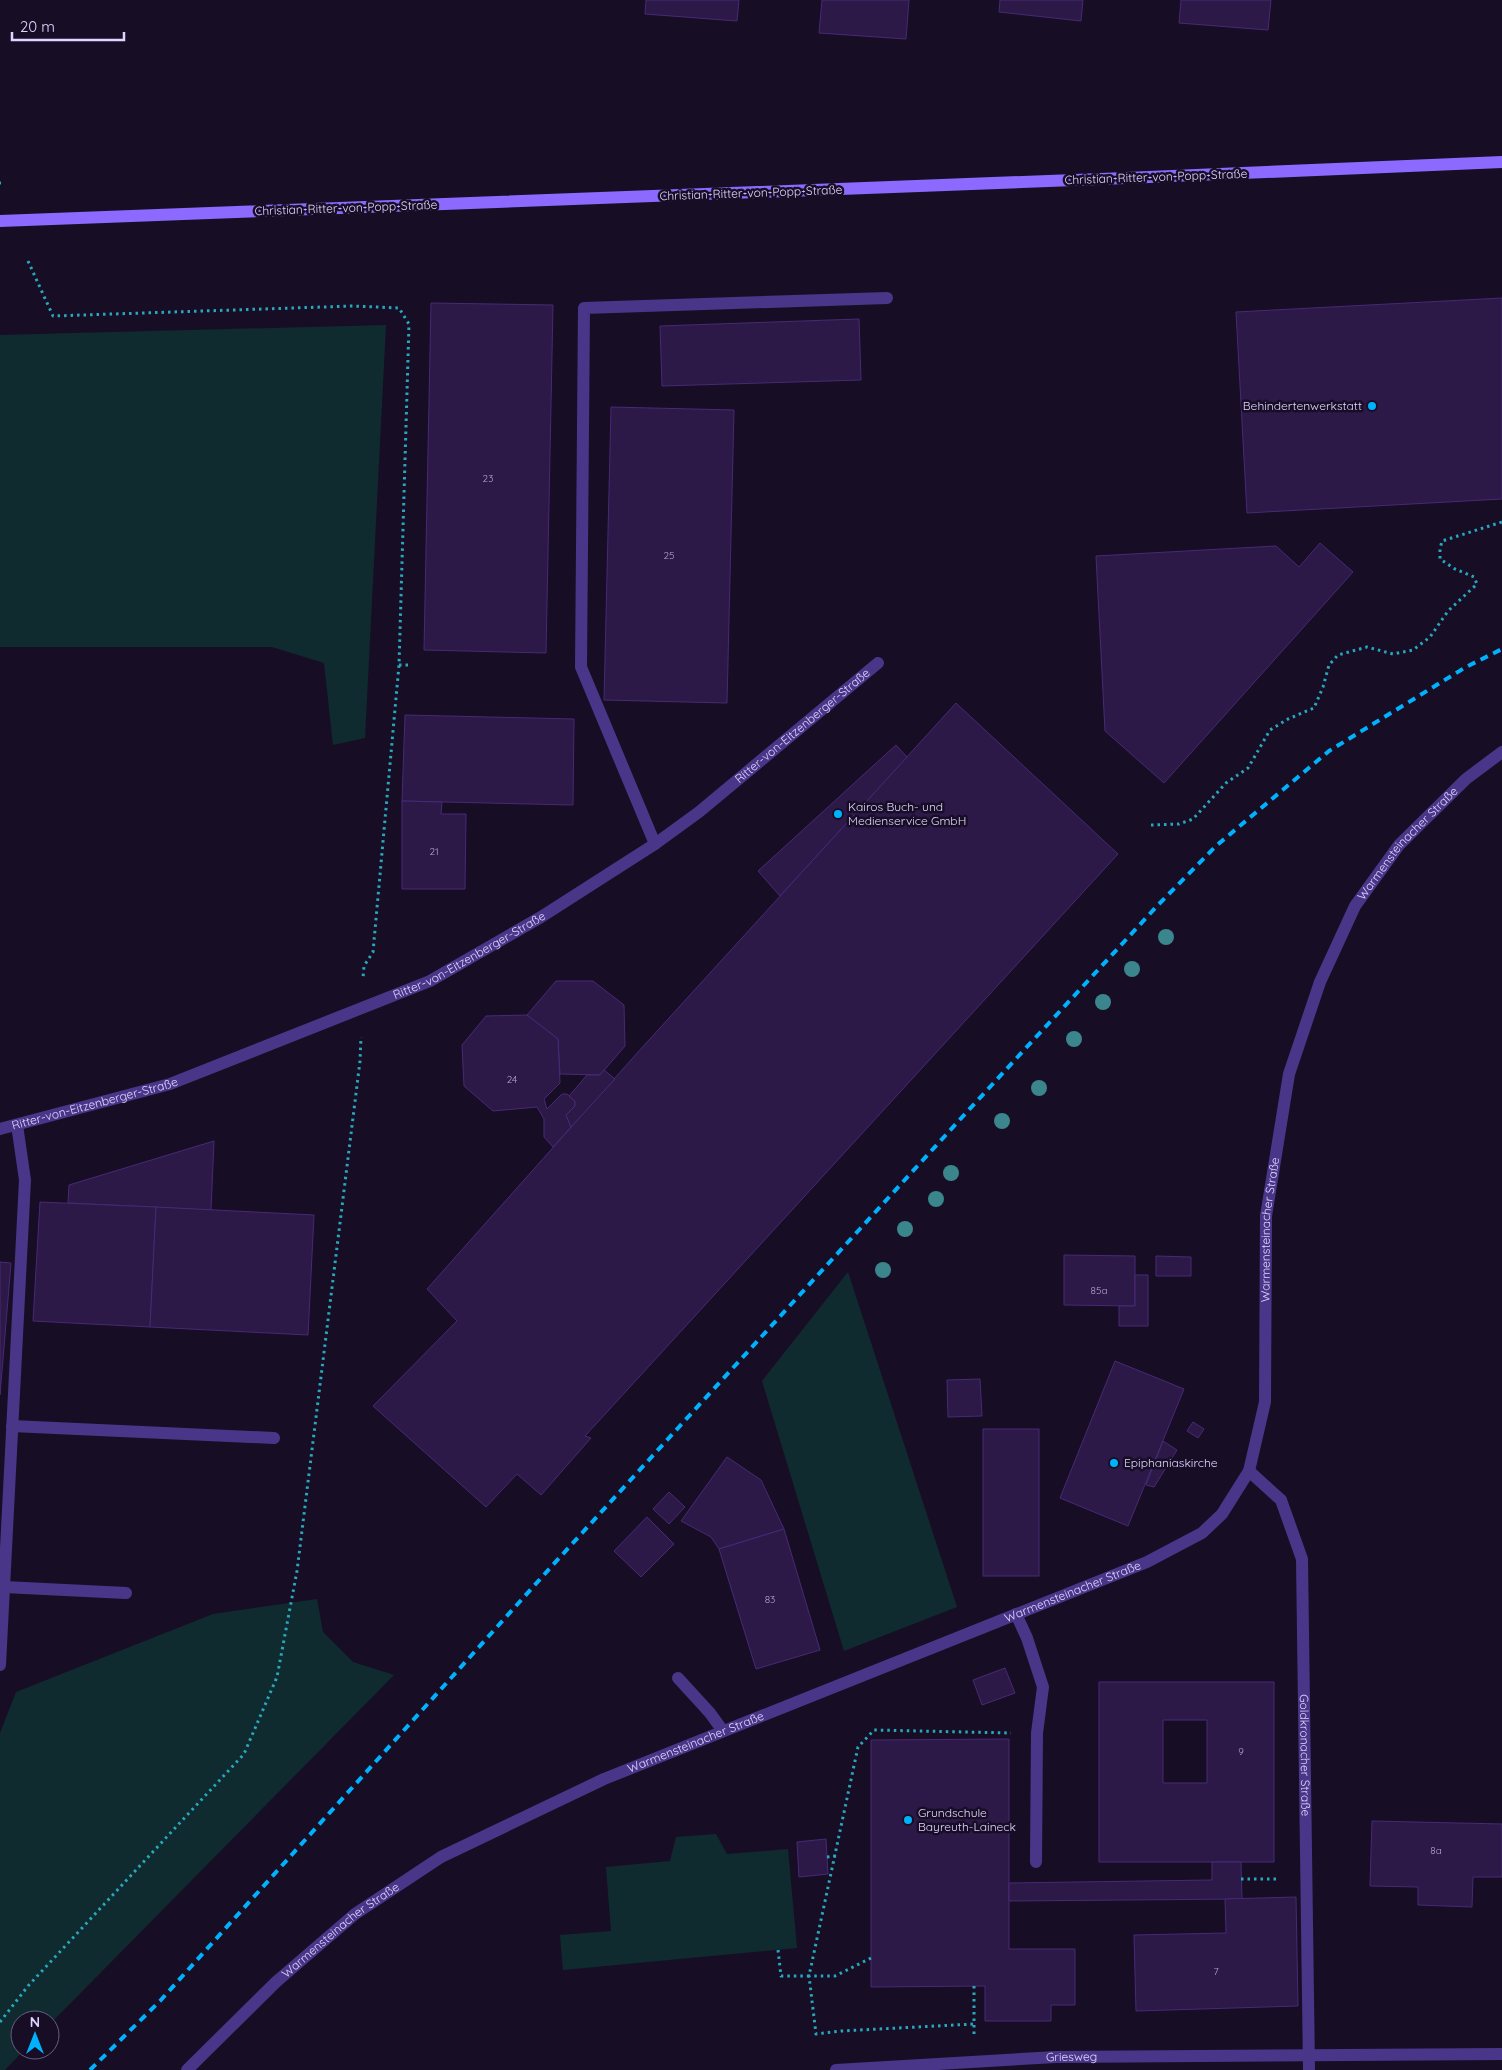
<svg xmlns="http://www.w3.org/2000/svg" width="1502" height="2070" viewBox="0 0 1502 2070" font-family="Quicksand,sans-serif">
	<style>
		.green { fill: #102b30 }
		.building { fill: #2c1948; stroke: #482975; fill-rule: evenodd }
		.lines { fill: none; stroke-linecap: round; stroke-linejoin: round }
		.path { stroke: #28a8bd; stroke-width: 3; stroke-dasharray: 2.5 4; stroke-linecap: butt }
		.service { stroke: #4a3688; stroke-width: 12 }
		.minor { stroke: #4a3688; stroke-width: 12 }
		.tertiary { stroke: #4a3688; stroke-width: 12 }
		.secondary { stroke: #8c6aff; stroke-width: 12 }
		.rail { stroke: #00b1fe; stroke-width: 4; stroke-dasharray: 8 6; stroke-linecap: butt }
		.tree { fill: #3b858c }
		.poi-dot { fill: #00b1fe; stroke: #170e26; stroke-width: 2 }
		.labels { text-anchor: middle; stroke-width: 5; stroke-linejoin: round; paint-order: stroke }
		.number-label { font-size: 10px; fill: #b4a4d1 }
		.street-label { font-size: 12px; fill: #e1d3ff; stroke: #170e26 }
		.poi-label { font-size: 12px; fill: #e1d3ff; stroke: #170e26; text-anchor: start }
	</style>
	<rect width="100%" height="100%" fill="#170e26"/>
	<!-- green -->
	<g class="green">
		<path d="M386 325 365 738 333 745 324 663 272 647H0V335Z"/>
		<path d="M848 1272 957 1607 844 1651 762 1381Z"/>
		<path d="M317 1599 323 1632 353 1662 394 1675 50 2024V2020H20V2050H24L5 2070H0V1733L16 1692 213 1614Z"/>
		<path d="M716 1834 727 1854 788 1849 797 1948 563 1970 560 1935 611 1931 606 1867 670 1861 676 1837Z"/>
	</g>
	<!-- building -->
	<g class="building">
		<path d="M646 0H739L737 21 645 14Z"/>
		<path d="M822 0H909L906 39 819 33Z"/>
		<path d="M1000 0H1083L1081 21 999 12Z"/>
		<path d="M1181 0H1271L1268 30 1179 23Z"/>
		<path d="M1502 298V499L1247 513 1236 312Z"/>
		<path d="M431 303 553 305 546 653 424 650Z"/>
		<path d="M859 319 861 380 662 386 660 326Z"/>
		<path d="M611 407 734 410 727 703 604 700Z"/>
		<path d="M1320 543 1353 572 1164 783 1105 731 1096 556 1276 546 1299 567Z"/>
		<path d="M956 703 1118 854 585 1436 591 1438 541 1495 517 1474 486 1507 373 1406 457 1321 427 1289 639 1051Z"/>
		<path d="M405 715 574 719 573 805 402 801Z"/>
		<path d="M896 745 907 757 780 896 758 871Z"/>
		<path d="M402 801 442 802 441 814H466L465 889H402Z"/>
		<path d="M556 981H593L624 1005 625 1046 600 1075 560 1074 558 1039 527 1015Z"/>
		<path d="M527 1015 558 1039 560 1083 544 1099 547 1109 562 1094H567L575 1101V1106L566 1115 571 1127 553 1147 544 1137V1119L537 1107 493 1111 464 1086 462 1045 486 1016Z"/>
		<path d="M604 1070 615 1079 571 1127 566 1115 575 1106V1101L569 1096 587 1075H600Z"/>
		<path d="M214 1141 211 1210 68 1203 69 1185Z"/>
		<path d="M40 1202 156 1207 150 1327 33 1321Z"/>
		<path d="M156 1207 314 1215 308 1335 150 1327Z"/>
		<path d="M1064 1255 1135 1256V1306L1064 1305Z"/>
		<path d="M1156 1256 1191 1257V1276H1156Z"/>
		<path d="M0 1262 11 1263 0 1395Z"/>
		<path d="M1135 1275H1148V1326H1119V1306H1135Z"/>
		<path d="M1115 1361 1184 1389 1128 1526 1060 1498Z"/>
		<path d="M980 1379 982 1416 948 1417 947 1380Z"/>
		<path d="M1193 1422 1204 1429 1198 1438 1187 1431Z"/>
		<rect x="983" y="1429" width="56" height="147"/>
		<path d="M1163 1441 1177 1450 1154 1487 1146 1485Z"/>
		<path d="M727 1457 761 1480 784 1529 719 1549 711 1537 681 1521Z"/>
		<path d="M669 1492 685 1507 669 1524 653 1509Z"/>
		<path d="M647 1517 674 1544 641 1577 614 1551Z"/>
		<path d="M784 1529 820 1650 756 1669 719 1549Z"/>
		<path d="M1005 1668 1015 1693 982 1705 973 1680Z"/>
		<path d="M1099 1682H1274V1862H1099ZM1163 1720H1207V1783H1163Z"/>
		<path d="M1009 1739V1949H1075V2005H1051V2021H985V1986L871 1987V1740Z"/>
		<path d="M1372 1821 1502 1824V1877H1473L1472 1907 1418 1905V1887L1370 1886Z"/>
		<path d="M826 1839 828 1874 799 1877 797 1842Z"/>
		<path d="M1212 1862H1241L1242 1899 1009 1901V1883L1212 1880Z"/>
		<path d="M1296 1897 1298 2006 1136 2011 1134 1935 1226 1933 1225 1899Z"/>
	</g>
	<g class="lines">
		<!-- path -->
		<g class="path">
			<path d="M0 183H1"/>
			<path d="M28 261 53 316 353 306 399 308 409 324 399 665 373 952 364 966 363 978"/>
			<path d="M399 665H410"/>
			<path d="M1151 825 1179 824 1193 819 1226 783 1248 768 1270 730 1288 719 1314 708 1323 687 1329 665 1338 655 1367 647 1393 654 1413 650 1430 637 1448 611 1477 584 1474 577 1455 569 1440 559V549L1442 541 1502 522"/>
			<path d="M827 1857 836 1856"/>
			<path d="M1241 1879H1280"/>
			<path d="M778 1950 781 1976H809L858 1747 874 1730 1011 1733"/>
			<path d="M871 1958 835 1976H809L816 2034 841 2031 974 2024"/>
			<path d="M974 1986V2036"/>
			<path d="M0 2022 28 1986 244 1754 277 1677 297 1571 360 1061 361 1037"/>
		</g>
		<!-- service -->
		<g class="service">
			<path d="M655 844 581 667 584 308 887 298"/>
			<path d="M12 1426 274 1438"/>
			<path d="M4 1587 126 1593"/>
			<path d="M1016 1614 1027 1638 1043 1687 1037 1733 1036 1862"/>
			<path d="M0 1665 25 1180 17 1125"/>
			<path d="M678 1678 710 1713 723 1731"/>
		</g>
		<!-- minor -->
		<g class="minor">
			<path id="s1" d="M0 1129 170 1084 430 981 541 917 655 844 699 812 878 663"/>
			<path id="s2" d="M1249 1471 1281 1500 1302 1559 1309 2070"/>
			<path id="s3" d="M836 2070 1056 2057 1502 2054"/>
		</g>
		<!-- tertiary -->
		<path class="tertiary" id="s4" d="M187 2070 276 1982 355 1914 441 1857 604 1779 1147 1562 1202 1533 1222 1514 1249 1471 1265 1402 1266 1216 1289 1074 1320 982 1355 906 1399 845 1466 779 1502 752"/>
		<!-- secondary -->
		<path class="secondary" d="M0 221 1126 178 1502 162"/>
		<!-- rail -->
		<path class="rail" d="M90 2070 160 2001 551 1567 965 1114 1158 905 1216 846 1329 751 1466 667 1502 649"/>
	</g>
	<!-- trees -->
	<g class="tree">
		<circle cx="1166" cy="937" r="8"/>
		<circle cx="1132" cy="969" r="8"/>
		<circle cx="1103" cy="1002" r="8"/>
		<circle cx="1074" cy="1039" r="8"/>
		<circle cx="1039" cy="1088" r="8"/>
		<circle cx="1002" cy="1121" r="8"/>
		<circle cx="951" cy="1173" r="8"/>
		<circle cx="936" cy="1199" r="8"/>
		<circle cx="905" cy="1229" r="8"/>
		<circle cx="883" cy="1270" r="8"/>
	</g>
	<!-- markers -->
	<g class="poi-dot">
		<circle cx="1372" cy="406" r="5"/>
		<circle cx="838" cy="814" r="5"/>
		<circle cx="1114" cy="1463" r="5"/>
		<circle cx="908" cy="1820" r="5"/>
	</g>
	<g class="labels">
		<!-- number labels -->
		<g class="number-label">
			<text x="488" y="482">23</text>
			<text x="669" y="559">25</text>
			<text x="434" y="855">21</text>
			<text x="512" y="1083">24</text>
			<text x="1099" y="1294">85a</text>
			<text x="770" y="1603">83</text>
			<text x="1241" y="1755">9</text>
			<text x="1436" y="1854">8a</text>
			<text x="1216" y="1975">7</text>
		</g>
		<!-- street labels -->
		<g class="street-label">
			<text transform="translate(1156 177) rotate(-2)" y="4">Christian-Ritter-von-Popp-Straße</text>
			<text transform="translate(751 193) rotate(-2)" y="4">Christian-Ritter-von-Popp-Straße</text>
			<text transform="translate(346 208) rotate(-2)" y="4">Christian-Ritter-von-Popp-Straße</text>
			<text dy="4" stroke="none"><textPath href="#s1" startOffset="908">Ritter-von-Eitzenberger-Straße</textPath></text>
			<text dy="4" stroke="none"><textPath href="#s4" startOffset="1902">Warmensteinacher Straße</textPath></text>
			<text dy="4" stroke="none"><textPath href="#s1" startOffset="502">Ritter-von-Eitzenberger-Straße</textPath></text>
			<text dy="4" stroke="none"><textPath href="#s1" startOffset="98">Ritter-von-Eitzenberger-Straße</textPath></text>
			<text dy="4" stroke="none"><textPath href="#s4" startOffset="1482">Warmensteinacher Straße</textPath></text>
			<text dy="4" stroke="none"><textPath href="#s4" startOffset="1018">Warmensteinacher Straße</textPath></text>
			<text dy="4" stroke="none"><textPath href="#s4" startOffset="612">Warmensteinacher Straße</textPath></text>
			<text dy="4" stroke="none"><textPath href="#s2" startOffset="302">Goldkronacher Straße</textPath></text>
			<text dy="4" stroke="none"><textPath href="#s4" startOffset="208">Warmensteinacher Straße</textPath></text>
			<text dy="4" stroke="none"><textPath href="#s3" startOffset="236">Griesweg</textPath></text>
		</g>
		<!-- poi labels -->
		<g class="poi-label">
			<text x="1362" y="410" text-anchor="end">Behindertenwerkstatt</text>
			<text x="848" y="811">Kairos Buch- und<tspan x="848" dy="14">Medienservice GmbH</tspan></text>
			<text x="1124" y="1467">Epiphaniaskirche</text>
			<text x="918" y="1817">Grundschule<tspan x="918" dy="14">Bayreuth-Laineck</tspan></text>
		</g>
	</g>
	<!-- north arrow -->
	<g transform="translate(35 2035)"><circle r="24" fill="#170e26" stroke="#685d7d"/>
	<path d="M0-4L9 19L0 12L-9 19Z" fill="#00b1fe"/>
	<text y="-8" font-size="14" font-weight="bold" text-anchor="middle" fill="#e1d3ff">N</text>
	</g>
	<!-- scale -->
	<path d="M12 32v8h112v-8" fill="none" stroke="#e1d3ff" stroke-width="2.5"/>
	<text x="20" y="32" font-size="15" fill="#e1d3ff" stroke="#170e26" stroke-width="4" paint-order="stroke">20 m</text>
</svg>
